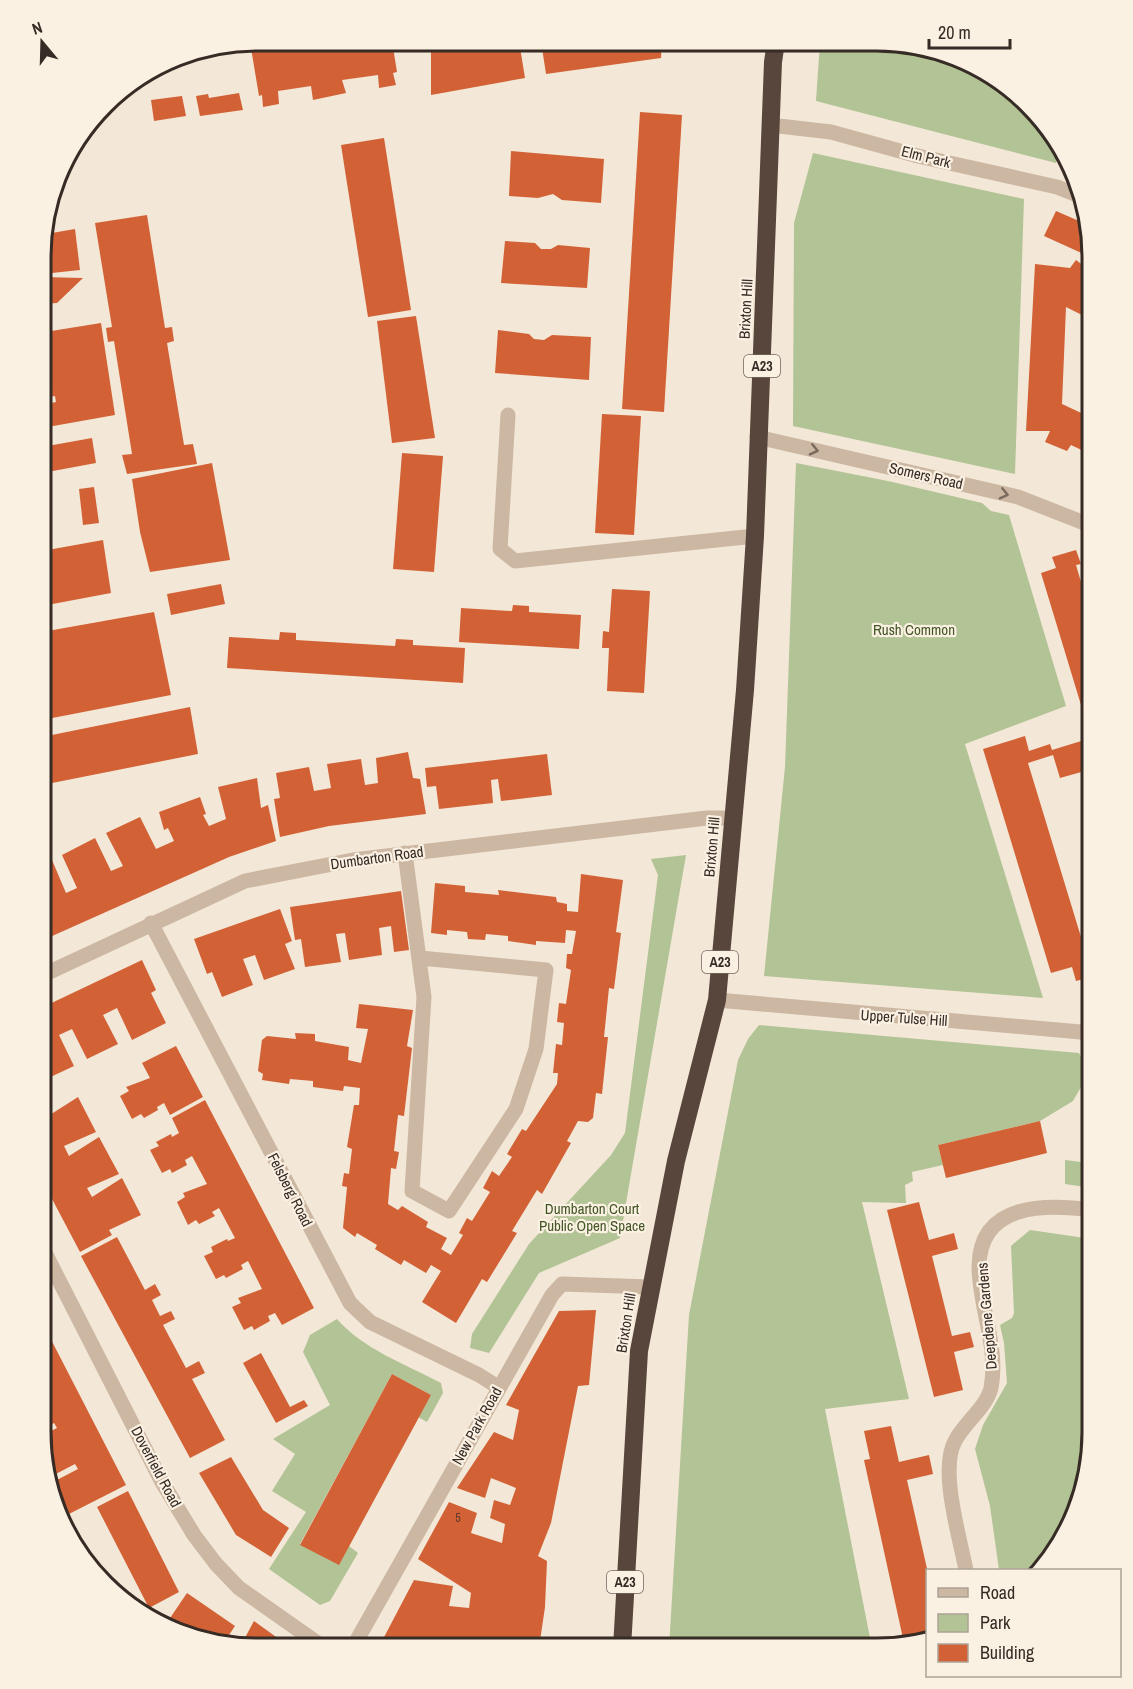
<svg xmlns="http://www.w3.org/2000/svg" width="1133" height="1689" viewBox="0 0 1133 1689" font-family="'Archivo Narrow',sans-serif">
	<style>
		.green { fill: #b2c395 }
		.building { fill: #d26236 }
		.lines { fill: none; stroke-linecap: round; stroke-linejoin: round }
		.minor { stroke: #ccb7a2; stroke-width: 15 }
		.highway { stroke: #58453b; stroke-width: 18 }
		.oneway { stroke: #7a6a5d }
		.labels { text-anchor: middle; stroke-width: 4.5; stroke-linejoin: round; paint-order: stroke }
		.number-label { font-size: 12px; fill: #5d3929 }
		.shield { fill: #fbf1e3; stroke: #71665e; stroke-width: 1.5 }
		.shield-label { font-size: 14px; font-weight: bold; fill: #362b25 }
		.street-label { font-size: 15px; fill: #362b25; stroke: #fbf1e3 }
		.park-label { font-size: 15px; fill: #435626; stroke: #fbf1e3 }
		.rim { fill: none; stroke: #362b25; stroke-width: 3 }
	</style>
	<rect width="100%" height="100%" fill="#f3e7d7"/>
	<!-- green -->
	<g class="green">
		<path d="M820 42H904L1007 85 1059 153 1056 163 816 101Z"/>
		<path d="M813 153 1024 199 1015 474 793 426 794 223Z"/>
		<path d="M796 463 888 481 982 503 991 511 1009 515 1066 706 965 744 1043 998 764 976 785 767Z"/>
		<path d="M686 855 620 1238 539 1273 489 1353 470 1348 472 1334 529 1244 611 1155 625 1133 658 875 651 859Z"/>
		<path d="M759 1025 1079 1053 1089 1073 1073 1101 1040 1121 938 1145 943 1165 912 1172 913 1181 905 1185 906 1203 862 1202 909 1399 825 1409 872 1648H669L689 1315 738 1060 748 1039Z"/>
		<path d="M1091 1157 1092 1188 1065 1184V1160L1089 1163Z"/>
		<path d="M1030 1230 1092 1239V1446L1056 1552 1039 1570H999L990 1506 975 1449 983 1425 1007 1383 1004 1343 1000 1325 1012 1318 1014 1313 1011 1246Z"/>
		<path d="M337 1319C363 1349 405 1364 441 1383L443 1393 427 1422 418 1417 431 1395 392 1374 300 1544 349 1546 358 1553 330 1601 320 1605 269 1569 306 1512 272 1491 295 1454 273 1439 330 1405 303 1352 310 1335Z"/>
	</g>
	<!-- building -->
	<g class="building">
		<path d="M257 40 392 41 397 72 393 73 396 85 379 88 378 75 342 80 346 93 313 100 311 86 278 91 279 104 263 107 262 95 259 96 250 42Z"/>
		<path d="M431 41H519L525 78 431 95Z"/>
		<path d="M541 41 662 42 661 58 546 74Z"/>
		<path d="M239 93 243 110 200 116 196 96 208 94 209 98Z"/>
		<path d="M182 96 186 116 154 121 151 100Z"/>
		<path d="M640 112 682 115 664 412 622 409Z"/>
		<path d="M384 138 411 310 368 317 341 145Z"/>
		<path d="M511 151 604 159 601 203 562 200 553 194 538 198 509 196Z"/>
		<path d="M1056 211 1086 224 1091 249 1088 256 1044 236Z"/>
		<path d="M147 215 165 328 172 327 174 341 167 343 184 445 193 444 197 464 127 474 122 455 132 454 114 341 108 342 106 328 112 327 95 223Z"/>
		<path d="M75 229 80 270 52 273 46 234Z"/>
		<path d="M505 241 535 243 541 249H551L558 245 590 248 587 288 501 283Z"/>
		<path d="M1076 260 1092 272V320L1066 307 1062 404 1092 418V455L1071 445 1067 451 1045 442 1050 431H1026L1035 264 1070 268Z"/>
		<path d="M42 277 83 278 57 303 42 304Z"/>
		<path d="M416 316 435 438 392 443 377 321Z"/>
		<path d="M101 323 115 415 42 428V405L56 402 55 396 42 398V348L47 347 45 332Z"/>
		<path d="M498 330 529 334 534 339 544 340 552 335 591 337 589 380 495 373Z"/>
		<path d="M602 414 641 416 634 535 595 533Z"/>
		<path d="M92 438 96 463 42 473V447Z"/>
		<path d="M402 453 443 456 434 572 393 569Z"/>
		<path d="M212 463 230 560 150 572 140 532 132 479Z"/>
		<path d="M94 487 99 523 83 525 79 489Z"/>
		<path d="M103 540 111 593 42 606V551Z"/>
		<path d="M1076 550 1081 564 1076 565 1092 619V769L1060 778 1053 755 1028 763 1088 960 1092 958V977L1076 981 1072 967 1051 973 983 749 1025 736 1029 751 1050 744 1052 750 1091 738 1041 573 1056 568 1052 557Z"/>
		<path d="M221 584 225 604 171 615 167 594Z"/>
		<path d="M612 589 650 591 644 693 607 691 609 648H602L603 631 609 632Z"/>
		<path d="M513 605 529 606V612L581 615 579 649 459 642 461 608 512 611Z"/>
		<path d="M154 612 171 695 42 720V632Z"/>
		<path d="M280 632 296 633V640L395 646 396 639 413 640V645L465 648 463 683 227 668 229 637 279 640Z"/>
		<path d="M190 707 198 754 42 785V737Z"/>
		<path d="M408 752 413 778 420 779 426 814 329 826 280 837 274 799 280 798 276 773 309 767 314 791 331 788 327 764 361 759 365 785 378 783 376 758Z"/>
		<path d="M547 754 552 795 501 801 498 779 491 780 493 803 439 809 436 786 427 787 425 768Z"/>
		<path d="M257 778 261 808 268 805 276 841 229 857 41 941V864L52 860 66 893 77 888 62 855 95 838 111 871 123 866 106 833 140 817 156 849 174 841 168 828 164 830 159 812 200 797 206 814 203 815 209 826 226 819 218 787Z"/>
		<path d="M581 874 623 880 616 932 621 933 614 989 609 988 604 1037H608L602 1094 596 1093 593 1118 588 1122 578 1121 567 1141 571 1143 542 1194 537 1190 512 1231 517 1233 487 1282 482 1279 456 1323 422 1302 441 1271 431 1265 426 1273 404 1260 401 1265 375 1249 377 1245 357 1233 355 1237 343 1228 347 1187 342 1186 344 1173 349 1174 352 1149 347 1147 354 1105H359L360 1088 344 1086 343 1091 313 1087V1081L290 1079 289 1084 262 1080 263 1074 258 1071 262 1040 267 1036 296 1039 295 1033 315 1034V1041L349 1047 348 1060 361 1063 368 1029 356 1028 359 1004 413 1010 407 1046 412 1048 404 1116 398 1115 394 1151 399 1152 396 1169 391 1168 388 1204 398 1210 402 1206 428 1222 426 1227 447 1238 441 1249 451 1255 463 1235 459 1233 467 1218 472 1221 490 1192 483 1188 492 1171 499 1176 512 1157 507 1154 522 1129 526 1131 557 1084 558 1073H553L556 1044 562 1045 564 1023 557 1022 559 1003 566 1004 571 970 566 968 567 954H572L576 931 566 930 565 943 536 941V945L508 941V936L486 934 485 940 468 939 467 932 447 930V935L431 933 435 883 465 886V892L499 895 498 890 556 897 557 902 567 904V911L578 912Z"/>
		<path d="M401 891 409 950 394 952 391 926 379 928 382 955 349 960 345 933 336 934 341 962 305 967 301 939 295 940 290 907Z"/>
		<path d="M280 909 292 941 285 944 295 969 264 980 255 955 243 959 253 985 222 997 212 972 207 974 194 939Z"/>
		<path d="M142 960 156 990 151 993 166 1023 132 1040 117 1008 103 1015 118 1044 87 1059 72 1029 59 1035 74 1066 42 1081 41 1008Z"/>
		<path d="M176 1046 203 1097 170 1115 164 1103 157 1107 158 1110 144 1118 141 1114 132 1119 120 1096 129 1091 126 1087 150 1078 142 1063Z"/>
		<path d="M78 1097 96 1132 64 1146 69 1156 99 1137 119 1174 87 1188 92 1197 122 1178 141 1215 109 1230 112 1235 80 1252 41 1178V1110L45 1118Z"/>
		<path d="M205 1100 314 1308 282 1325 275 1313 268 1316 270 1321 254 1330 252 1326 244 1330 232 1307 241 1303 238 1298 262 1289 248 1261 241 1265 243 1269 226 1278 224 1275 216 1279 204 1256 213 1252 211 1247 227 1239 228 1241 235 1238 219 1208 212 1212 215 1216 199 1224 196 1220 188 1225 177 1202 185 1197 183 1193 207 1184 192 1156 185 1160 187 1165 172 1173 170 1169 162 1173 150 1150 159 1146 156 1142 171 1134 172 1137 179 1133 172 1118Z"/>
		<path d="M1084 1120 1092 1121V1145L1082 1143Z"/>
		<path d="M1040 1121 1047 1153 946 1178 938 1145Z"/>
		<path d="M919 1202 929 1240 954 1233 958 1249 932 1256 952 1336 970 1332 974 1347 954 1352 963 1390 934 1397 887 1210Z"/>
		<path d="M117 1237 145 1290 155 1284 161 1295 152 1300 160 1316 171 1311 175 1319 163 1325 186 1368 199 1361 205 1373 192 1379 225 1440 190 1458 81 1256Z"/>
		<path d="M596 1310 589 1385 578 1386 551 1523 538 1556 547 1561 545 1607 539 1648 413 1647 382 1641 414 1580 453 1586 449 1606 469 1608 471 1593 418 1559 449 1502 477 1513 471 1533 502 1543 505 1524 490 1518 494 1500 510 1505 516 1488 491 1478 485 1498 457 1488 494 1432 513 1440 519 1410 506 1405 559 1311Z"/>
		<path d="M43 1324 126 1485 65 1516 51 1483 78 1469 75 1464 50 1477 41 1436 57 1428 54 1423 41 1430Z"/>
		<path d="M261 1353 290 1407 304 1400 308 1406 276 1423 243 1363Z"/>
		<path d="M392 1374 431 1395 339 1565 300 1545Z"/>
		<path d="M891 1426 899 1462 929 1455 933 1474 907 1480 928 1573V1638L904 1643 864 1460 870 1459 864 1431Z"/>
		<path d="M231 1457 263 1510 289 1528 271 1557 236 1535 199 1473Z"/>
		<path d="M128 1491 179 1592 149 1608 97 1507Z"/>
		<path d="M187 1593 235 1626 223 1644 168 1621Z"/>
		<path d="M254 1621 290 1647H240Z"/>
	</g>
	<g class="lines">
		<!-- minor -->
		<g class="minor">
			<path d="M770 125 831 132 918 156 1057 187 1080 196"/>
			<path d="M508 415 500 549 515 561 755 536"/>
			<path d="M757 437 1018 497 1092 526"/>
			<path d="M405 853 424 997 412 1191 449 1211 516 1109 536 1049 546 970 420 958"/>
			<path d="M151 923 350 1303 370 1322 479 1375 498 1387"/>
			<path d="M41 976 245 881 353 860 707 818H733"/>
			<path d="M717 1000 1092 1033"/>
			<path d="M41 1245 162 1482 194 1535 216 1564 239 1588 323 1647"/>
			<path d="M966 1570C960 1538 939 1470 955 1441 964 1423 986 1408 991 1388 999 1347 979 1307 979 1266 980 1202 1047 1204 1092 1210"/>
			<path d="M353 1647 552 1295 562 1284 650 1287"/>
		</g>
		<!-- highway -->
		<path class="highway" d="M622 1648 639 1351 676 1161 717 1000 745 690 755 536 773 62 776 42"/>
	</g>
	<!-- one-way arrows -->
	<defs><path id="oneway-chevron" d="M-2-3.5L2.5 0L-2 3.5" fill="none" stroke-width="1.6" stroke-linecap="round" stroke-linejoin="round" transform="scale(1.5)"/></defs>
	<g class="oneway">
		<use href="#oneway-chevron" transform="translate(814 450) rotate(13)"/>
		<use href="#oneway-chevron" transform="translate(1004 494) rotate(13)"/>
	</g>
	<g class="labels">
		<!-- number labels -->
		<g class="number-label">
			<text x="458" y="1522">5</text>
		</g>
		<!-- shield labels -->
		<g class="shield">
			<rect x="744" y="355" width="36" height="22" rx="4.5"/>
			<rect x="702" y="951" width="36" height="22" rx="4.5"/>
			<rect x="607" y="1571" width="36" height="22" rx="4.5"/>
		</g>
		<g class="shield-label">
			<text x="762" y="371">A23</text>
			<text x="720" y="967">A23</text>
			<text x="625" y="1587">A23</text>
		</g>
		<!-- street labels -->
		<g class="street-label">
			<text transform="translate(926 157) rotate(14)" y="5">Elm Park</text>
			<text transform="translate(746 309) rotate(-87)" y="5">Brixton Hill</text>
			<text transform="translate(926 476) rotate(13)" y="5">Somers Road</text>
			<text transform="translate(712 847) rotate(-85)" y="5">Brixton Hill</text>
			<text transform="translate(377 858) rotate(-8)" y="5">Dumbarton Road</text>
			<text transform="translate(904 1018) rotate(4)" y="5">Upper Tulse Hill</text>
			<text transform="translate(290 1190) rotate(63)" y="5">Felsberg Road</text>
			<text transform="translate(987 1316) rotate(-95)" y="5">Deepdene Gardens</text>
			<text transform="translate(626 1323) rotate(-81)" y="5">Brixton Hill</text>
			<text transform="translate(477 1426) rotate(-61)" y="5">New Park Road</text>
			<text transform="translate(156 1467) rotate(62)" y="5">Doverfield Road</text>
		</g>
		<!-- park labels -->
		<g class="park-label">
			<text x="914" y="635">Rush Common</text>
			<text x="592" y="1214">Dumbarton Court<tspan x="592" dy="17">Public Open Space</tspan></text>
		</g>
	</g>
	<!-- crop -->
	<path d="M0 0H1133V1689H0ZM257 51H876A206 206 0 0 1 1082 257V1432A206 206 0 0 1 876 1638H257A206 206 0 0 1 51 1432V257A206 206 0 0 1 257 51Z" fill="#fbf1e3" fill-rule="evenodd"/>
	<path class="rim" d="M257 51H876A206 206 0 0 1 1082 257V1432A206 206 0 0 1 876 1638H257A206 206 0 0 1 51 1432V257A206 206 0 0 1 257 51Z"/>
	<!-- legend -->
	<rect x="926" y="1569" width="195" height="108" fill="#fbf1e3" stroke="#aca297" stroke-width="1.5"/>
	<rect x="938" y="1588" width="30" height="9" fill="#ccb7a2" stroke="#aca297" stroke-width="1.5"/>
	<text x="980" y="1599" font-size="18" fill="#362b25">Road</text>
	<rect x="938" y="1614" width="30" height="18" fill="#b2c395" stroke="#aca297" stroke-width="1.5"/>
	<text x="980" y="1629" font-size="18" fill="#362b25">Park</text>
	<rect x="938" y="1644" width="30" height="18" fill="#d26236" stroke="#aca297" stroke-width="1.5"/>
	<text x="980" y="1659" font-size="18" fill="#362b25">Building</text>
	<!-- north arrow -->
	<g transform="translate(42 42) rotate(341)" stroke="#fbf1e3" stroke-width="4.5" paint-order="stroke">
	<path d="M0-4.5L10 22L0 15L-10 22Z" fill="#362b25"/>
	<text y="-9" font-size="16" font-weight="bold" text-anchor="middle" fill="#362b25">N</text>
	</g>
	<!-- scale -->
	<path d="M929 39v9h81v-9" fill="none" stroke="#362b25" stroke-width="3"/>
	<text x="938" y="39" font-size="18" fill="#362b25" stroke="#fbf1e3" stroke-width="4.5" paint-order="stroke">20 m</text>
</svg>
